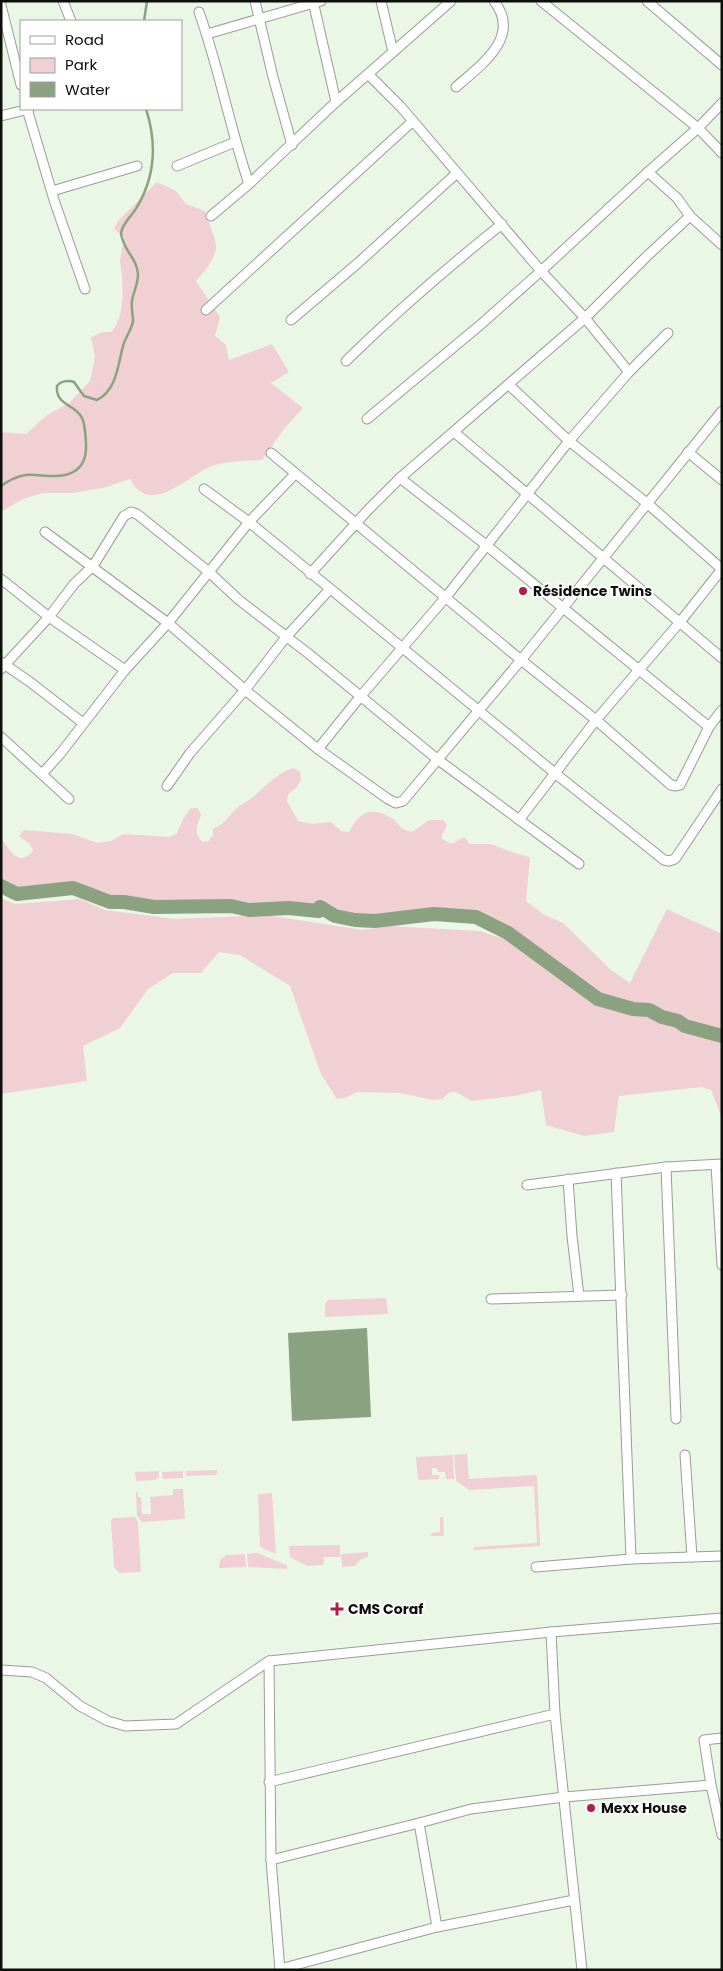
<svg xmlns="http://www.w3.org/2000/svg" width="723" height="1971" viewBox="0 0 723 1971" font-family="Poppins,sans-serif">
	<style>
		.green { fill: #f0d0d3 }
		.water { fill: #8ba280 }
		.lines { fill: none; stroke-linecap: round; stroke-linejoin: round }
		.stream { stroke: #8ba280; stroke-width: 2.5 }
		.river { stroke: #8ba280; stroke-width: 14 }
		.street-casing { stroke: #95a090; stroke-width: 11 }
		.street { stroke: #fff; stroke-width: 9 }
		.poi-dot { fill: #b01e48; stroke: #fff; stroke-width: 2 }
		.labels { text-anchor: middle; stroke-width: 4; stroke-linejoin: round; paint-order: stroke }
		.poi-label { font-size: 14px; font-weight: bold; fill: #0c0f0a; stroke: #fff; text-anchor: start }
	</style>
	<rect width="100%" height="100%" fill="#ebf7e6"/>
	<!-- green -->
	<g class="green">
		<path d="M157 182 176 191 186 204 205 211C218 249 224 248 196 281L220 317 215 336 226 345 229 360 272 344 289 372 271 383 303 408 284 429 262 460C248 461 225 461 212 466 188 475 150 518 130 479L103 488 72 493H43L23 499 1 512V432L26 434 47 415 69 403 90 381 95 357 91 337 103 332H111C124 320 123 293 122 276 122 271 120 266 120 260 121 253 123 246 124 237L114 229 118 221Z"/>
		<path d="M294 768 300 772 301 780 297 787 288 794 287 801 298 821 312 824 331 822 341 831 349 832C360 811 371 806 393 819 401 825 400 830 412 832L429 820H443L447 825 441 838 451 844 464 837 470 844H491L517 854 530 857 526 901 543 914 563 923 612 971 630 983 667 909 722 934V1034C697 1027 674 1016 650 1008 631 1002 610 1002 592 991 557 970 532 936 494 920 476 912 445 908 426 910 410 912 393 917 377 917 358 917 339 910 322 903L311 908 290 904 247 906 231 902 201 903 194 901 168 904 113 897 76 885 27 889 14 887 1 881V838C10 850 19 868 33 851L30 844 19 836 24 830 72 834 97 843 111 841 123 834 170 837 177 833 183 819 191 808H198L201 815C197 826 193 833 203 842L209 841 213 835V829C226 823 227 818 236 809 240 805 245 803 249 800 264 789 275 773 294 768Z"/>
		<path d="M1 898 15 904 80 899 105 910 175 919 266 915 363 930 390 926 480 931 507 940 591 998 722 1040V1118L711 1090 702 1087 619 1096 614 1132 584 1136 546 1125 541 1090 514 1096 471 1101 456 1092H450L442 1099 433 1100 400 1093 357 1092 345 1098 337 1099 321 1074 290 986 240 955 219 952 201 973H173L148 989 120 1028 83 1046 87 1081 1 1094Z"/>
		<path d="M386 1298 388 1314 325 1317V1304L328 1300Z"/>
		<path d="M467 1454 469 1479 537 1475 540 1546 474 1550V1547L537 1543 534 1486 469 1490 456 1481 454 1455Z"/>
		<path d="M453 1455 454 1479H446L445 1472H438L437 1468H432V1475H439V1479L418 1480 416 1457Z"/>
		<path d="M217 1470V1475L186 1476V1471Z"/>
		<path d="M159 1471V1477L155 1480 136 1481 135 1472Z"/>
		<path d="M183 1471V1478L163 1479 162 1472Z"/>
		<path d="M173 1489H183L185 1519 142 1522 137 1516 136 1492H138V1497H141L142 1514H151L150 1497 173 1495Z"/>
		<path d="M272 1493 276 1554 262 1548 260 1546 258 1494Z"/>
		<path d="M135 1517 138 1522 141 1572 119 1573 114 1567 111 1521 113 1518Z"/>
		<path d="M440 1517H443L444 1536H431V1533L440 1532Z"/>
		<path d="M340 1545V1557H324L323 1565 308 1566 290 1557 289 1546Z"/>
		<path d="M368 1552V1557L360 1560 355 1566 342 1567 341 1554Z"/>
		<path d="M257 1553 287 1565V1569L248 1567 247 1554Z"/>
		<path d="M245 1554 246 1567 219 1568 220 1560 226 1555Z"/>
	</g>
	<!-- water -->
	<path class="water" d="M367 1328 371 1417 292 1421 288 1333Z"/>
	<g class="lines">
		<!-- stream -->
		<g class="stream">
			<path d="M144 21 147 1"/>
			<path d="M1 486C8 481 17 476 26 475 38 474 53 478 65 475 91 469 87 444 84 424 80 403 55 408 57 386 60 381 69 380 74 382L84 396 97 400C117 390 118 364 123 346 125 338 132 329 133 321 133 314 131 308 132 301 133 293 138 284 138 275 138 259 122 249 121 233 123 222 132 216 137 207 156 175 157 143 146 109"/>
		</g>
		<!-- river -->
		<path class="river" d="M1 886 17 894 73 888 110 902H124L154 907 231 906 249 910 289 908 318 911 320 907 335 916 355 920 375 921 434 914 476 917 508 933 598 999 633 1009 649 1010 662 1017 678 1021 685 1026 722 1036"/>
		<defs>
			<g id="street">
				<path d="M63 1 71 21"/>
				<path d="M255 1 273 77 292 145"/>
				<path d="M313 1 336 102"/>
				<path d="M381 1 393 52"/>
				<path d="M541 1 698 128 722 153"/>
				<path d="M647 1 722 65"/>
				<path d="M1 5 21 85"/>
				<path d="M199 12C219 68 230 128 249 184"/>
				<path d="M207 34 321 1"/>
				<path d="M369 75 401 107 541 271 648 172 698 128 722 103"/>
				<path d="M456 87C481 65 522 37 494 1"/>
				<path d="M27 109 55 203 85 289"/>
				<path d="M1 116 29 109"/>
				<path d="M177 166 235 142"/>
				<path d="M648 172 677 198 690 216 722 245"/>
				<path d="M52 191 137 166"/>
				<path d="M211 216 249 184 336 102 451 1"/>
				<path d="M206 310 413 121"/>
				<path d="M291 320 358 263 457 173"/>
				<path d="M346 361C396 312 448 267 502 224"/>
				<path d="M509 385 569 441 648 504 722 569"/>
				<path d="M367 419 479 326 541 271 585 318 629 372"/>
				<path d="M454 432 722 658"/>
				<path d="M688 452 722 480"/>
				<path d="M271 453 521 660 596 720 671 785 676 786 680 785 709 727 722 710"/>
				<path d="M400 478 486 545 709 727"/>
				<path d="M204 489 249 522 556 774 664 860 669 861 675 859 722 789"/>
				<path d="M45 532 168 623 245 690 318 749 388 799 396 803 403 801 521 660 722 411"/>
				<path d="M310 574 368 510 400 478 585 318 645 258 690 216"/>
				<path d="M1 579 49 617 125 670"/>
				<path d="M1 662 30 682 83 723"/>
				<path d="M1 669 49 617 74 584 93 566 124 516 131 512 137 514 209 572 239 600 309 654 437 759 579 864"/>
				<path d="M1 737 69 799"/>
				<path d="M318 749 360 697 446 597 569 441 629 372 668 333"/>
				<path d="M42 774 60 754 125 670 168 623 249 522 295 474"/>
				<path d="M167 786 190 753 245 690 286 637 330 589"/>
				<path d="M519 820 596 720 680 622 722 569"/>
				<path d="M716 1165 722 1265"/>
				<path d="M666 1167 676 1419"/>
				<path d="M616 1173 631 1559"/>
				<path d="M568 1179 572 1236 579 1296"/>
				<path d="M527 1185 666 1167 722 1164"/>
				<path d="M491 1299 622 1295"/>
				<path d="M685 1455 692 1557"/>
				<path d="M536 1567 631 1559 722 1556"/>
				<path d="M551 1632 555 1714 582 1970"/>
				<path d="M269 1661 271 1860 280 1970"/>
				<path d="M1 1670 32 1672 46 1678 80 1706 108 1721 125 1726 176 1724 269 1661 551 1632 722 1618"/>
				<path d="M722 1738 704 1740 711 1785 722 1835"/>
				<path d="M269 1782 555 1714"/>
				<path d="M419 1823 437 1927"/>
				<path d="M271 1860 419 1823 471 1809 564 1797 711 1785"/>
				<path d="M280 1969 437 1927 574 1900"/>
			</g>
		</defs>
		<!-- street casing -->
		<use href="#street" class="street-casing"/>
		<!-- street -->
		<use href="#street" class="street"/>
	</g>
	<!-- markers -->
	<g class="poi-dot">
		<circle cx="523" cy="591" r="5"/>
		<path d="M334.5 1601.5h5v5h5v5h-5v5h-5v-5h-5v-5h5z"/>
		<circle cx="591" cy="1808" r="5"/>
	</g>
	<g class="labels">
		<!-- poi labels -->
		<g class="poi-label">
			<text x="533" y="596">Résidence Twins</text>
			<text x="348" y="1614">CMS Coraf</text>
			<text x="601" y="1813">Mexx House</text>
		</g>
	</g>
	<!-- border -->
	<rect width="723" height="1971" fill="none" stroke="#0c0f0a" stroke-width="5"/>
	<!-- legend -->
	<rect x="20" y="20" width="162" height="90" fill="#ffffff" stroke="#9e9f9d"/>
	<rect x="30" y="36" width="25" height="8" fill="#ffffff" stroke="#9e9f9d"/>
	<text x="65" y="45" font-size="15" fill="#0c0f0a">Road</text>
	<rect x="30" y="58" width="25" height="15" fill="#f0d0d3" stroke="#9e9f9d"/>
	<text x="65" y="70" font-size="15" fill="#0c0f0a">Park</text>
	<rect x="30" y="82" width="25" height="15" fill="#8ba280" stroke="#9e9f9d"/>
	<text x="65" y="95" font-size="15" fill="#0c0f0a">Water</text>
</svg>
